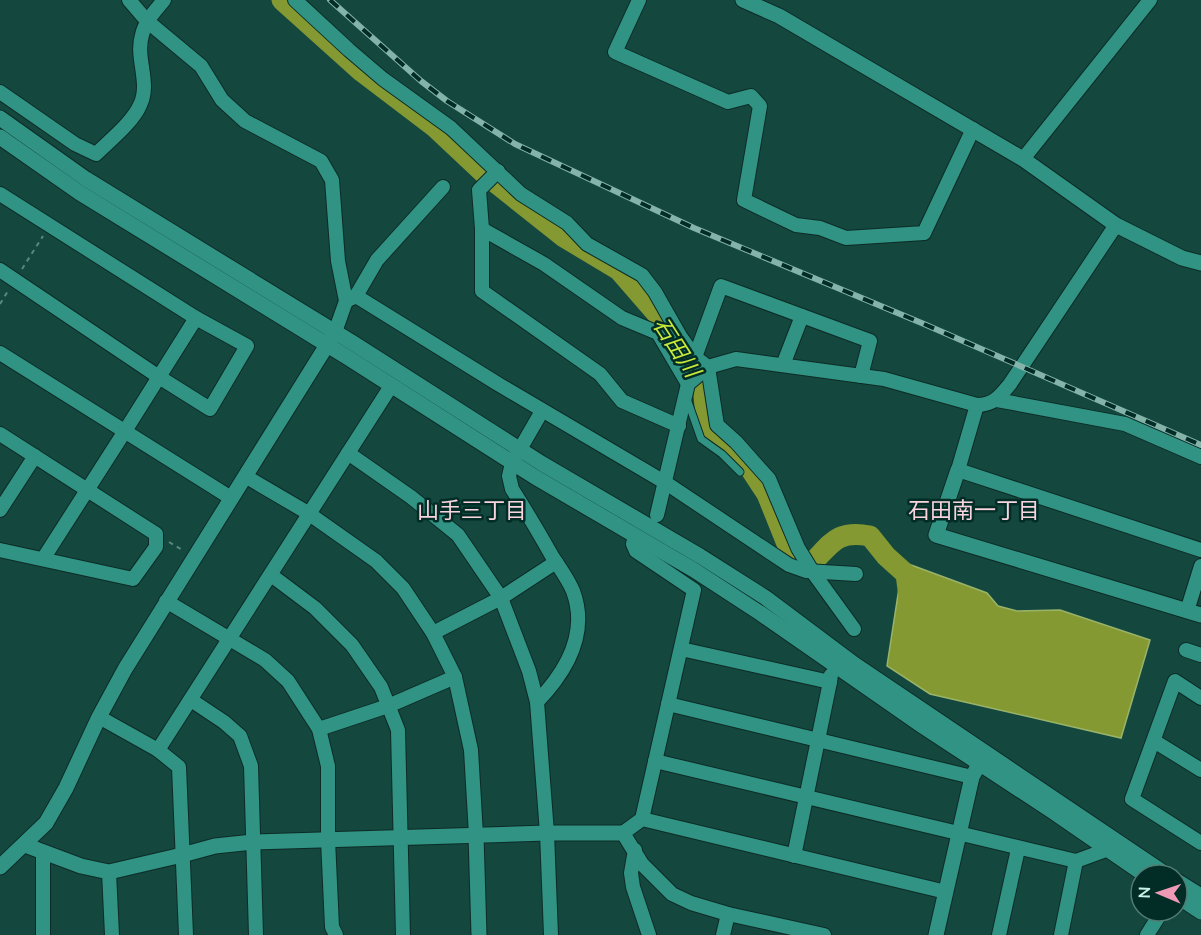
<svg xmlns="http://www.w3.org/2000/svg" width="1201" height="935" viewBox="0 0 1201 935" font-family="Mulish,'Noto Sans JP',sans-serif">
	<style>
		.water { fill: #859932; stroke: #99b469; stroke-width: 1.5 }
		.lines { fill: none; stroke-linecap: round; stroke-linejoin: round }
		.river { stroke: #859932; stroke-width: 21 }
		.service-casing { stroke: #0d2b26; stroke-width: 9 }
		.minor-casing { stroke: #0d2b26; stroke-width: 16 }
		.tertiary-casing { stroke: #0d2b26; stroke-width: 17 }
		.path { stroke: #588980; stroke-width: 2; stroke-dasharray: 4.5 4.5; stroke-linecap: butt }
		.service { stroke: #309383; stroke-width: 7 }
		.minor { stroke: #309383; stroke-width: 14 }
		.tertiary { stroke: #309383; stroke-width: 15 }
		.rail-casing { stroke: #84b3a9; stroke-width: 6 }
		.rail { stroke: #022c26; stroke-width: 4; stroke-dasharray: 11; stroke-linecap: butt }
		.labels { text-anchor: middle; stroke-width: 5; stroke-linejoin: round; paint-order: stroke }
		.water-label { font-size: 22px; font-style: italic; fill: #cbeb3b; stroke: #022c26 }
		.neighbourhood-label { font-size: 22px; fill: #f7d4de; stroke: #022c26 }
	</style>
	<rect width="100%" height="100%" fill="#14483f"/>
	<!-- water -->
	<path class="water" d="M903 562 987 593 998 606 1017 611 1060 610 1150 640 1121 738 930 694 887 666Z"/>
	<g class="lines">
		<!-- river -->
		<path class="river" d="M282 0 361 71 436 128 486 175 564 237 619 270 659 316 703 386 707 426 746 462 767 494 792 556 811 564C833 542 837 530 870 536L886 556 906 574 909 597"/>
		<defs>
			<path id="service" d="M687 399 701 439 722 454 740 472"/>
			<g id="minor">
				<path d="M129 0 147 21 201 66 222 100 245 121 321 161 332 180 338 261 346 301 335 332"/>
				<path d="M295 0 349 50 383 79 451 128 521 194 567 223 587 244 642 275 655 292 680 336 695 357 708 367 717 425 736 442 769 479 798 548 812 571 854 629"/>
				<path d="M639 0 615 52 728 102 751 96 760 106 744 200 796 225 820 228 846 238 924 233 973 129"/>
				<path d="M0 92 75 144 96 154C109 141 133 122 140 105 151 83 135 58 142 35 145 21 155 11 164 0"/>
				<path d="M1023 159 1150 0"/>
				<path d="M0 194 196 318 247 346 210 409 159 377 0 270"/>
				<path d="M482 229 479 190 498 171"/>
				<path d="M356 296 377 260 443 187"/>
				<path d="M346 301 356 296 498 384 666 483 789 565 806 571 856 574"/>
				<path d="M0 353 231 498"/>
				<path d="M695 357 721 286 870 341 861 376"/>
				<path d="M783 365 802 316"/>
				<path d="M997 400 1125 424 1201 457"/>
				<path d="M977 405 958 470 1201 550"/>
				<path d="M679 426 622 401 600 374 482 291V229L544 264 622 318 658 333 688 384"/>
				<path d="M0 434 156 534V547L133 579 0 550"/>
				<path d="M348 453 411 497 458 535 501 598 529 671 537 702 547 833 551 935"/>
				<path d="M245 476 308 513 376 561 403 588 433 633 455 677 471 750 476 835"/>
				<path d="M0 510 35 456"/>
				<path d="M657 515 688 384 708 367 736 359 884 379 977 405C994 405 1000 396 1010 384L1116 225"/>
				<path d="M635 536 633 544 636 551 694 590 642 819 623 833 642 864 672 894 691 903 728 914 824 935"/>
				<path d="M43 559 125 431 196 318"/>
				<path d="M271 575 315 608 352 645 381 687 398 730 403 935"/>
				<path d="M166 601 265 660 288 681 319 729 328 766V840L332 927 336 935"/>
				<path d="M1187 611 1201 566"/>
				<path d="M433 633 501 598 556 562"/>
				<path d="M681 649 830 682 831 675"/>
				<path d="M1186 650 1201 655"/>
				<path d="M1201 698 1175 681 1132 799 1201 843"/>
				<path d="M191 700 224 722 240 736 251 766 256 935"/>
				<path d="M537 702C566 672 589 634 573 591 568 579 559 567 552 556 539 533 526 511 512 489L509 476 512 463 542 411"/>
				<path d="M668 704 972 777"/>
				<path d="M99 717 158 750 179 767 186 935"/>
				<path d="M319 729 388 706 455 677"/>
				<path d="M1154 741 1201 770"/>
				<path d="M158 750 391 386"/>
				<path d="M655 761 1076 861 1106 850"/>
				<path d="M642 819 946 892"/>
				<path d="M635 850 631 873 633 887 649 935"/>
				<path d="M794 856 830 682"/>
				<path d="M109 872 112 935"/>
				<path d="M43 935V852"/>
				<path d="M723 935 728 914"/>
				<path d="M999 935 1018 849"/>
				<path d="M1061 935 1076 861"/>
				<path d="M1147 935 1162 911"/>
			</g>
			<g id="tertiary">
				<path d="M743 0 779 16 1023 159 1116 225 1182 258 1201 263"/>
				<path d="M0 118 86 179 353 343 541 463 700 556 766 598 854 664 1167 875"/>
				<path d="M0 137 80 193 347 357 535 477 694 570 760 613 924 727 1055 813 1145 875"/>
				<path d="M958 470 936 535 1201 615"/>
				<path d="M476 835 479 935"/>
				<path d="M25 845 81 866 109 872 182 855 215 846 253 842 547 833H623"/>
				<path d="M0 867 46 823 66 788 99 717 125 669 332 337"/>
				<path d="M1177 881 1201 896"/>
				<path d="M1177 896 1201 912"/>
				<path d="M936 935 972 777 983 757"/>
			</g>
		</defs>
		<!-- service casing -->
		<use href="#service" class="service-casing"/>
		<!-- minor casing -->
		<use href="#minor" class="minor-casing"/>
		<!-- tertiary casing -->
		<use href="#tertiary" class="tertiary-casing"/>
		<!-- path -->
		<g class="path">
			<path d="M22 269 43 236"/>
			<path d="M0 304 8 291"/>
			<path d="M169 542 184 551"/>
		</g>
		<!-- service -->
		<use href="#service" class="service"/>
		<!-- minor -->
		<use href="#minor" class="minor"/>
		<!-- tertiary -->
		<use href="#tertiary" class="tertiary"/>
		<defs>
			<path id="rail" d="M330 0 421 81 447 101 515 144 694 228 924 324 1201 445"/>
		</defs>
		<!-- rail casing -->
		<use href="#rail" class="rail-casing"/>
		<!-- rail -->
		<use href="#rail" class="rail"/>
	</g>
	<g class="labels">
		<!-- water labels -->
		<g class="water-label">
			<text transform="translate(677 347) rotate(57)" y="8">石田川</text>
		</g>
		<!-- neighbourhood labels -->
		<g class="neighbourhood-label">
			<text x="472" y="518">山手三丁目</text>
			<text x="974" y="518">石田南一丁目</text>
		</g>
	</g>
	<!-- north arrow -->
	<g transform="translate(1159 893) rotate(272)"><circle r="28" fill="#022c26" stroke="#517c74" stroke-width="1.5"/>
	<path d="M0-4.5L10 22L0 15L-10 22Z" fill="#f09ab5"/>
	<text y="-9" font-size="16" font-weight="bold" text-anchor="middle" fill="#c8f3e9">N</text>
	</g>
</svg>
